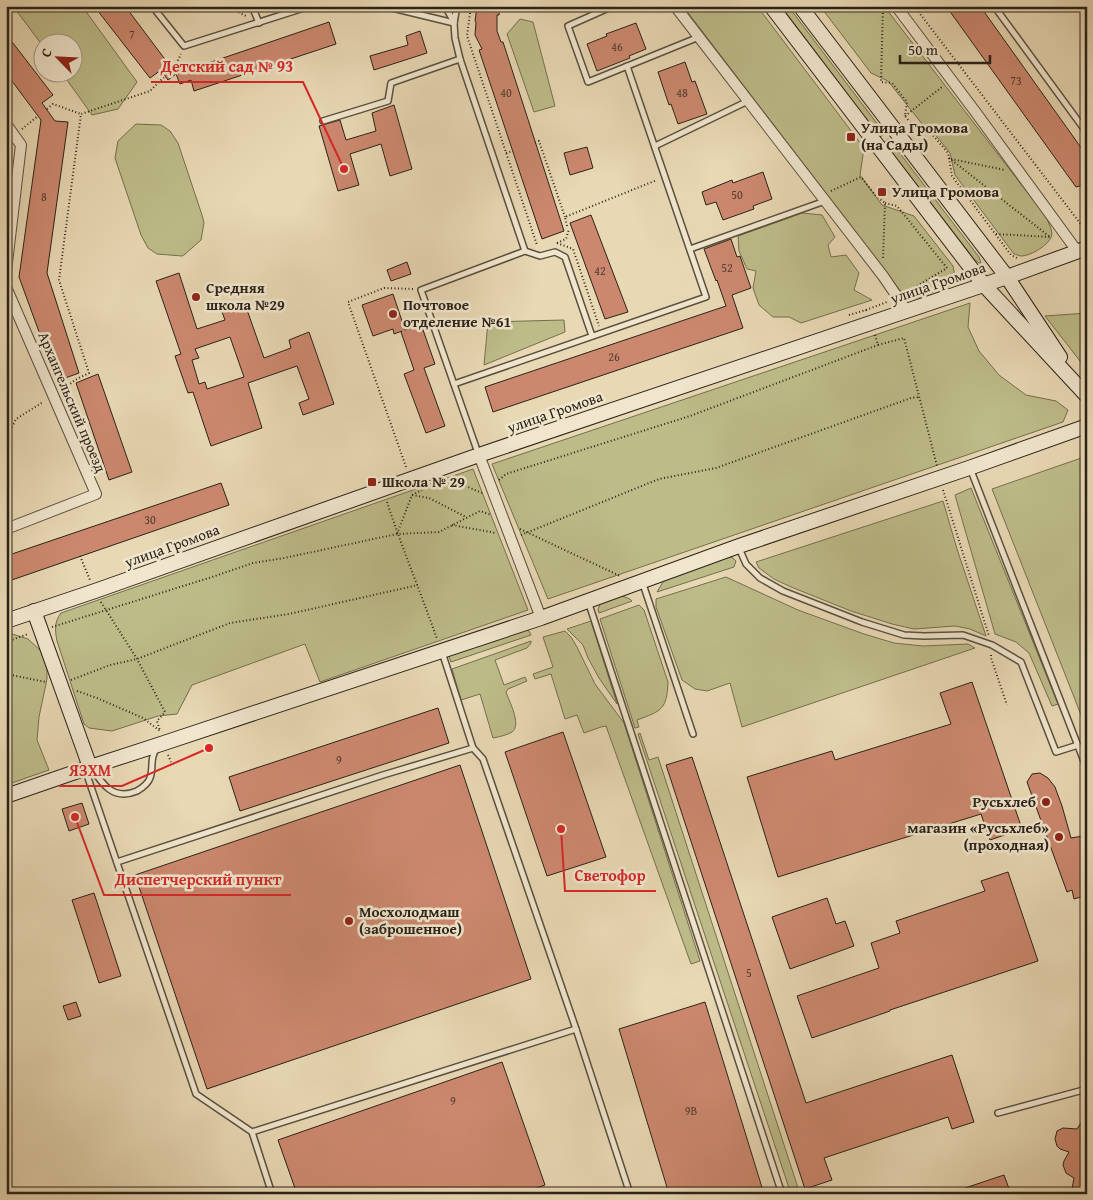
<svg xmlns="http://www.w3.org/2000/svg" width="1093" height="1200" viewBox="0 0 1093 1200" font-family="'Gentium Book Plus',serif">
	<style>
		.green { fill: #bdbc89; stroke: #746f50 }
		.building { fill: #cc886f; stroke: #2a2218; fill-rule: evenodd }
		.lines { fill: none; stroke-linecap: round; stroke-linejoin: round }
		.lane-casing { stroke: #5a503f; stroke-width: 8 }
		.street-casing { stroke: #5a503f; stroke-width: 12 }
		.secondary-casing { stroke: #2a2218; stroke-width: 16 }
		.path { stroke: #2a2218; stroke-width: 2; stroke-dasharray: 1 2.5; stroke-linecap: butt }
		.lane { stroke: #f0e6ce; stroke-width: 5 }
		.street { stroke: #f0e6ce; stroke-width: 10 }
		.secondary { stroke: #f0e6ce; stroke-width: 14 }
		.poi-dot { fill: #8f2418; stroke: #f0e6ce; stroke-width: 2 }
		.labels { text-anchor: middle; stroke-width: 5; stroke-linejoin: round; paint-order: stroke }
		.number-label { font-size: 12px; fill: #523c2e }
		.poi-label { font-size: 15px; font-weight: bold; fill: #2a2218; stroke: #f0e6ce; text-anchor: start }
		.street-label { font-size: 15px; fill: #2a2218; stroke: #f0e6ce }
		.leader { fill: none; stroke: #d62828; stroke-width: 2 }
		.callout-dot { fill: #d62828; stroke: #f0e6ce; stroke-width: 2 }
		.callout-label { font-size: 16px; text-anchor: middle; font-weight: bold; fill: #d62828; stroke: #f0e6ce; stroke-width: 5; stroke-linejoin: round; paint-order: stroke }
	</style>
	<rect width="100%" height="100%" fill="#e8d8b4"/>
	<filter id="stains"><feTurbulence type="fractalNoise" baseFrequency=".004" numOctaves="4"/><feColorMatrix values="0 0 0 0 .2 0 0 0 0 .09 0 0 0 0 .02 0 0 0 .5 -.17"/></filter>
	<radialGradient id="worn" r=".72"><stop offset=".6" stop-color="#630" stop-opacity="0"/><stop offset="1" stop-color="#630" stop-opacity=".3"/></radialGradient>
	<!-- green -->
	<g class="green">
		<path d="M13 6H82L137 82 118 109 92 115 62 73 72 72V42H42V45Z"/>
		<path d="M683 6H757L864 148 860 175 882 205 914 216 953 266 955 277C948 291 938 294 922 297 918 298 914 299 910 297 903 295 899 289 895 284Z"/>
		<path d="M781 6H788L885 134 880 137Z"/>
		<path d="M820 6H884L1047 218C1048 223 1052 229 1052 234 1051 244 1031 256 1021 256 1020 256 1015 254 1014 254L955 175 950 153 933 132 923 125 888 81 871 73Z"/>
		<path d="M520 19 533 22 555 106 534 112 507 34Z"/>
		<path d="M136 124 161 125 170 131 178 143 202 215 204 223 201 240 184 255 182 256 157 254 148 248 141 235 115 158 118 141Z"/>
		<path d="M889 139 979 257 981 263H979L974 259 884 142Z"/>
		<path d="M802 213 822 215 835 237 828 245 831 257 846 255 859 273 854 290 872 300 801 323 789 317H773L759 305 753 288 756 271 747 269 739 251 738 236Z"/>
		<path d="M970 303 968 327 979 351 999 375 1026 395 1056 401 1068 410 1063 422 548 599 492 464Z"/>
		<path d="M1087 313V370L1045 316Z"/>
		<path d="M564 320 565 332 484 365 488 322Z"/>
		<path d="M1087 456V730L992 489Z"/>
		<path d="M473 469 528 610 320 682 305 644 192 685 177 714 158 716 112 731 89 728 84 724 57 641C55 631 54 622 61 613Z"/>
		<path d="M971 488 1058 704 1052 706 1029 653 1016 642 995 634 955 495Z"/>
		<path d="M943 501 957 549 986 636 970 629 955 626 914 629 892 624 851 611 791 587 774 579 759 568 756 562Z"/>
		<path d="M722 555 733 558 736 561 734 567 657 592 663 582 668 578Z"/>
		<path d="M726 577 798 610 864 634 894 643 923 646 968 644 975 648 742 727 730 683 707 691 695 689 682 680 656 607V599Z"/>
		<path d="M620 595 630 599 632 601 599 613 598 609 602 600Z"/>
		<path d="M639 605 644 610 668 682C667 710 661 711 637 720L639 727 635 728 600 619Z"/>
		<path d="M591 621 617 704 599 678 588 658 583 645 567 629Z"/>
		<path d="M525 628 529 631 531 635 451 662 447 651Z"/>
		<path d="M565 631 571 637 577 647 595 684 624 723 700 961 691 964 606 726 601 727 584 733 577 715 565 719 551 674 535 679 533 674 553 667 543 637Z"/>
		<path d="M6 632 28 639 41 651 47 668V679L39 717 37 740 49 770 6 785Z"/>
		<path d="M531 641V643L527 648 495 660 504 685 525 677 527 681 508 689 506 692C509 701 522 725 512 732 507 735 499 737 493 738L480 694 461 700 452 669Z"/>
		<path d="M640 733 649 760 658 757 800 1194H791L638 734Z"/>
	</g>
	<!-- building -->
	<g class="building">
		<path d="M94 6H125L176 74 168 80 161 70 150 78Z"/>
		<path d="M477 6H500L499 15H497V31L501 42H503L564 231 542 239 479 50 482 49 475 35 476 22 475 21Z"/>
		<path d="M946 6H980L1087 156V184L1076 187Z"/>
		<path d="M329 22 336 44 194 91 191 80 180 84 176 74Z"/>
		<path d="M636 23 646 49 629 56 630 58 597 71 587 44 607 36 606 34Z"/>
		<path d="M420 31 427 53 374 70 370 56 408 45 406 36Z"/>
		<path d="M6 34 53 95 42 103 55 121 68 122 47 273 79 373 57 381 19 277 41 120 6 73Z"/>
		<path d="M685 62 692 82 695 81 707 114 678 124 671 104 669 105 658 72Z"/>
		<path d="M394 105 412 169 390 176 381 144 350 154 359 185 338 191 319 126 340 120 346 140 376 131 372 113Z"/>
		<path d="M587 147 593 168 570 175 564 153Z"/>
		<path d="M763 172 772 199 753 206 754 209 723 220 716 202 706 205 702 192 732 180 733 183Z"/>
		<path d="M591 215 628 312 605 319 570 223Z"/>
		<path d="M731 239 737 257 740 256 751 288 732 295 743 328 493 412 485 387 726 306 717 280 716 281 704 249Z"/>
		<path d="M407 262 411 274 391 281 387 270Z"/>
		<path d="M179 273 197 329 225 320 222 312 245 304 264 358 291 348 289 340 309 332 334 404 303 415 299 403 309 399 297 366 248 383 262 428 211 446 193 392 188 393 175 356 181 354 156 281ZM230 337 244 377 207 389 205 382 199 384 192 360 199 358 195 349Z"/>
		<path d="M393 294 405 330 421 324 435 364 424 368 445 426 426 433 404 374 414 370 401 332 402 331 394 334 393 329 373 336 362 305Z"/>
		<path d="M98 374 132 472 109 480 76 383Z"/>
		<path d="M221 483 229 505 6 582V556Z"/>
		<path d="M972 682 1022 829 990 840 981 814 778 877 747 777 832 751 835 760 951 724 940 693Z"/>
		<path d="M438 708 449 743 240 811 229 777Z"/>
		<path d="M563 732 606 857 547 876 505 752Z"/>
		<path d="M692 757 806 1103 952 1055 974 1122 952 1129 948 1117 824 1158 832 1180 805 1189 666 765Z"/>
		<path d="M460 765 531 979 207 1089 135 875Z"/>
		<path d="M1040 773 1048 778 1055 787 1062 806 1071 838 1083 836 1087 842V895L1074 899 1072 890 1067 892 1027 782 1032 774Z"/>
		<path d="M82 803 89 824 69 831 62 809Z"/>
		<path d="M1008 872 1038 961 890 1010V1011L812 1038 797 996 879 968 871 943 900 933 896 921 985 891 981 881Z"/>
		<path d="M94 893 121 976 99 983 72 900Z"/>
		<path d="M827 898 836 924 845 921 854 946 790 969 772 917Z"/>
		<path d="M76 1002 81 1016 68 1020 63 1006Z"/>
		<path d="M705 1002 764 1194H669L619 1029Z"/>
		<path d="M502 1062 545 1185 520 1194H297L278 1140Z"/>
		<path d="M1087 1113V1194H1073L1072 1189 1074 1178 1066 1173 1063 1165 1064 1161 1069 1152 1060 1149 1057 1146 1055 1139 1057 1131 1063 1128 1077 1129Z"/>
		<path d="M1004 1175 1011 1194H954L953 1192Z"/>
	</g>
	<g class="lines">
		<defs>
			<g id="lane">
				<path d="M152 6 184 46 310 6"/>
				<path d="M252 6 259 23"/>
				<path d="M384 6 454 23"/>
				<path d="M445 6 454 22"/>
				<path d="M457 6 454 23 455 38 460 59 525 251 540 256 555 252 565 257 592 336"/>
				<path d="M613 6 568 26 588 82 699 37"/>
				<path d="M994 6 1087 133"/>
				<path d="M323 121 388 101 391 83 460 59"/>
				<path d="M655 146 748 101"/>
				<path d="M690 249 825 201"/>
				<path d="M454 384 706 297 627 66"/>
				<path d="M478 453 421 290 525 251"/>
				<path d="M970 468 1087 769"/>
				<path d="M739 548 746 564 760 578 783 591 862 622 904 635 924 636 963 635 992 645 1021 662 1056 752 1078 745"/>
				<path d="M642 581 693 734"/>
				<path d="M588 601 782 1194"/>
				<path d="M442 652 473 748 483 759 576 1029 630 1194"/>
				<path d="M91 767C102 784 113 801 137 791 142 788 148 784 150 778 154 767 149 759 157 748"/>
				<path d="M90 770 88 778 196 1094 252 1132 272 1194"/>
				<path d="M117 862 383 775 473 748"/>
				<path d="M998 1113 1087 1089"/>
				<path d="M252 1132 576 1029"/>
			</g>
			<g id="street">
				<path d="M675 6 883 276 907 311"/>
				<path d="M896 6 977 114 1077 251"/>
				<path d="M6 124 21 145 6 271"/>
				<path d="M6 287 96 494 6 529"/>
				<path d="M479 455 541 618"/>
			</g>
			<g id="secondary">
				<path d="M771 6 984 285 1087 396"/>
				<path d="M800 6 1007 277 1060 357"/>
				<path d="M34 611 90 767"/>
				<path d="M6 621 95 591 479 455 1007 277 1087 248"/>
				<path d="M6 796 90 767 164 743 541 618 739 546 969 468 1087 426"/>
			</g>
		</defs>
		<!-- lane casing -->
		<use href="#lane" class="lane-casing"/>
		<!-- street casing -->
		<use href="#street" class="street-casing"/>
		<!-- secondary casing -->
		<use href="#secondary" class="secondary-casing"/>
		<!-- path -->
		<g class="path">
			<path d="M226 6 246 16"/>
			<path d="M471 6 467 36 537 245"/>
			<path d="M883 6 881 82 892 83 907 102 905 116 914 127 931 133 948 153 952 176 1011 255 1019 259"/>
			<path d="M914 6 1083 227 1087 226"/>
			<path d="M173 70 181 54"/>
			<path d="M47 109 53 104 81 114"/>
			<path d="M905 116 942 87"/>
			<path d="M22 129 38 116"/>
			<path d="M535 143 539 141 565 217"/>
			<path d="M506 153 513 151"/>
			<path d="M949 158 1050 237"/>
			<path d="M951 159 1005 170"/>
			<path d="M831 191 861 177 876 196 885 203 883 259"/>
			<path d="M885 203 897 206 947 268 907 292"/>
			<path d="M567 226 565 217 657 180"/>
			<path d="M996 234 1050 237"/>
			<path d="M557 243 573 249 599 326"/>
			<path d="M557 243 566 239 569 229"/>
			<path d="M866 310 887 302"/>
			<path d="M849 315 866 310 867 312"/>
			<path d="M875 335 878 345 904 338 937 466"/>
			<path d="M62 390 75 380 89 373 59 280 81 114 150 91 165 76"/>
			<path d="M6 440 16 419 43 402"/>
			<path d="M406 467 348 302 384 288 414 289"/>
			<path d="M449 479 482 493"/>
			<path d="M499 480 506 474 690 416 878 345"/>
			<path d="M943 490 989 636"/>
			<path d="M412 495 422 490"/>
			<path d="M387 502C402 548 421 593 437 639"/>
			<path d="M452 525 496 533"/>
			<path d="M520 529 620 576"/>
			<path d="M397 534 412 495 429 498 466 517"/>
			<path d="M521 535 659 479 716 468 911 398 919 397"/>
			<path d="M80 556 90 580"/>
			<path d="M101 602 137 659 165 712 157 721 160 731"/>
			<path d="M52 627 212 577 253 563 284 558 397 534 439 532 480 511 491 515"/>
			<path d="M6 642 28 634"/>
			<path d="M991 655V658L1007 705"/>
			<path d="M6 674 46 682"/>
			<path d="M71 680 110 665 137 659 230 623 289 614 418 585"/>
			<path d="M77 691 97 698 143 718 160 731"/>
			<path d="M168 755 171 762"/>
		</g>
		<!-- lane -->
		<use href="#lane" class="lane"/>
		<!-- street -->
		<use href="#street" class="street"/>
		<!-- secondary -->
		<use href="#secondary" class="secondary"/>
	</g>
	<!-- markers -->
	<g class="poi-dot">
		<rect x="846" y="132" width="10" height="10" rx="2.5"/>
		<rect x="877" y="187" width="10" height="10" rx="2.5"/>
		<circle cx="196" cy="297" r="5"/>
		<circle cx="393" cy="314" r="5"/>
		<rect x="367" y="477" width="10" height="10" rx="2.5"/>
		<circle cx="1046" cy="802" r="5"/>
		<circle cx="1059" cy="837" r="5"/>
		<circle cx="349" cy="921" r="5"/>
	</g>
	<g class="labels">
		<!-- number labels -->
		<g class="number-label">
			<text x="132" y="39">7</text>
			<text x="617" y="51">46</text>
			<text x="1016" y="85">73</text>
			<text x="506" y="97">40</text>
			<text x="682" y="97">48</text>
			<text x="737" y="199">50</text>
			<text x="44" y="201">8</text>
			<text x="727" y="272">52</text>
			<text x="600" y="275">42</text>
			<text x="614" y="361">26</text>
			<text x="150" y="524">30</text>
			<text x="339" y="764">9</text>
			<text x="749" y="977">5</text>
			<text x="453" y="1105">9</text>
			<text x="691" y="1115">9В</text>
		</g>
		<!-- poi labels -->
		<g class="poi-label">
			<text x="861" y="133">Улица Громова<tspan x="861" dy="17">(на Сады)</tspan></text>
			<text x="892" y="197">Улица Громова</text>
			<text x="206" y="293">Средняя<tspan x="206" dy="17">школа №29</tspan></text>
			<text x="403" y="310">Почтовое<tspan x="403" dy="17">отделение №61</tspan></text>
			<text x="382" y="487">Школа № 29</text>
			<text x="1036" y="807" text-anchor="end">Русьхлеб</text>
			<text x="1049" y="833" text-anchor="end">магазин «Русьхлеб»<tspan x="1049" dy="17">(проходная)</tspan></text>
			<text x="359" y="917">Мосхолодмаш<tspan x="359" dy="17">(заброшенное)</tspan></text>
		</g>
		<!-- street labels -->
		<g class="street-label">
			<text transform="translate(938 283) rotate(-19)" y="5">улица Громова</text>
			<text transform="translate(72 402) rotate(67)" y="5">Архангельский проезд</text>
			<text transform="translate(555 412) rotate(-19)" y="5">улица Громова</text>
			<text transform="translate(172 546) rotate(-20)" y="5">улица Громова</text>
		</g>
	</g>
	<!-- callouts -->
	<path class="leader" d="M344 169L303 82H151M209 748L122 786H59M561 829L565 891H656M75 817L104 895H291"/>
	<g class="callout-dot">
		<circle cx="344" cy="169" r="5"/>
		<circle cx="209" cy="748" r="5"/>
		<circle cx="561" cy="829" r="5"/>
		<circle cx="75" cy="817" r="5"/>
	</g>
	<g class="callout-label">
		<text x="227" y="72">Детский сад № 93</text>
		<text x="90" y="776">ЯЗХМ</text>
		<text x="610" y="881">Светофор</text>
		<text x="198" y="885">Диспетчерский пункт</text>
	</g>
	<!-- margin -->
	<rect width="1093" height="1200" fill="none" stroke="#e8d8b4" stroke-width="25"/>
	<rect x="8" y="8" width="1078" height="1185" fill="none" stroke="#2a2218" stroke-width="2.5"/>
	<rect x="12" y="12" width="1068" height="1175" fill="none" stroke="#2a2218"/>
	<!-- north arrow -->
	<g transform="translate(58 58) rotate(294)"><circle r="24" fill="#f0e6ce" stroke="#a19885"/>
	<path d="M0-4L9 19L0 12L-9 19Z" fill="#8f2418"/>
	<text y="-8" font-size="14" font-weight="bold" text-anchor="middle" fill="#2a2218">С</text>
	</g>
	<!-- scale -->
	<path d="M900 55v8h90v-8" fill="none" stroke="#2a2218" stroke-width="2.5"/>
	<text x="908" y="55" font-size="15" fill="#2a2218" stroke="#f0e6ce" stroke-width="4" paint-order="stroke">50 m</text>
	<rect width="100%" height="100%" filter="url(#stains)"/>
	<rect width="100%" height="100%" fill="url(#worn)"/>
</svg>
